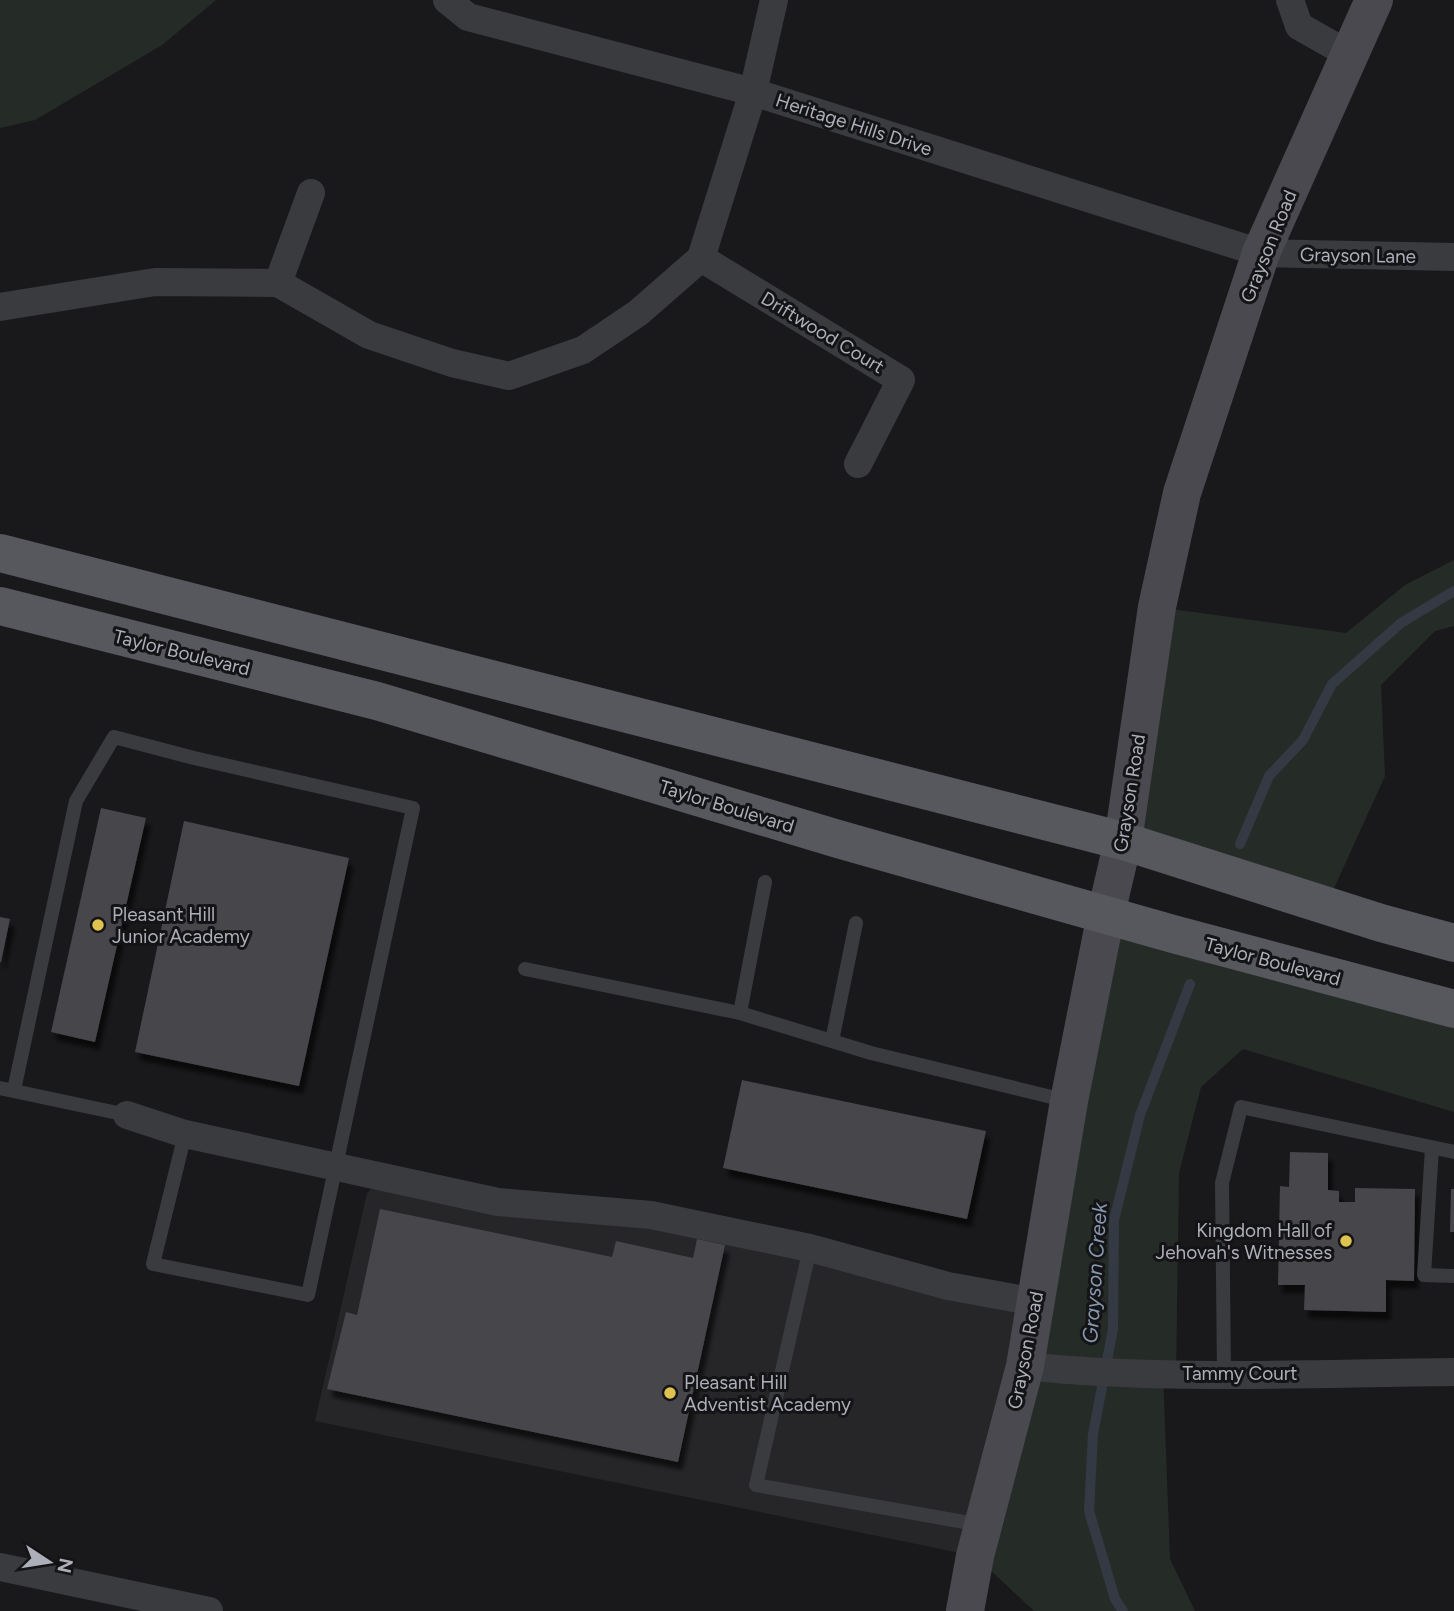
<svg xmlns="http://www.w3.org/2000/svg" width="1454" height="1611" viewBox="0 0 1454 1611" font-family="Figtree,sans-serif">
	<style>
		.built { fill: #262528 }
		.green { fill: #252c27 }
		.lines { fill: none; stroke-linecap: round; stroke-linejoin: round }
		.stream { stroke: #343a43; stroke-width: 10 }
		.building { fill: #47464b; filter: url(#shadow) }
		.lane { stroke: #3a3b3f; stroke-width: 14 }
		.street { stroke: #3a3b3f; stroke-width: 28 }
		.secondary { stroke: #49494f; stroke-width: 38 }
		.primary { stroke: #57575e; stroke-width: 38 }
		.poi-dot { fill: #dec44e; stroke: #141416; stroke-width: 2.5 }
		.labels { text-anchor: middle; stroke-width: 6; stroke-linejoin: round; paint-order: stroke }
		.street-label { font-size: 19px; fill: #adafb9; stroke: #141416 }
		.poi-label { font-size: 19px; fill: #adafb9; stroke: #141416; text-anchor: start }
		.water-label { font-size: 21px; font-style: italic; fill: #8897b0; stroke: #141416 }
	</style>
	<defs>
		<filter id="shadow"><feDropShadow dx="4.5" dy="8" stdDeviation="2" flood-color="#0009"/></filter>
	</defs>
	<rect width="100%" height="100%" fill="#19191b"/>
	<!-- built -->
	<path class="built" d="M384 1177 651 1215 1036 1302 975 1556 315 1421 367 1193Z"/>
	<!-- green -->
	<g class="green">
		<path d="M0 0H216L162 45 35 120 0 128Z"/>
		<path d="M1454 560V626L1435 631 1381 685 1385 776 1326 906 1123 841 1157 607 1346 633 1405 585Z"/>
		<path d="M1106 914 1454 1009V1112L1243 1049 1201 1087 1179 1173 1176 1373 1163 1374 1170 1559 1195 1611H1034L975 1556Z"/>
	</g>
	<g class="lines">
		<!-- stream -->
		<g class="stream">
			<path d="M1240 844 1269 776 1303 740 1332 684 1401 623 1454 591"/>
			<path d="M1123 1611 1115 1599 1089 1511 1093 1434 1113 1329 1114 1220 1140 1115 1190 984"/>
		</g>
	</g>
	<!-- building -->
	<g class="building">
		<path d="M101 808 146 818 95 1042 51 1032Z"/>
		<path d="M184 821 349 858 299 1086 135 1052Z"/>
		<path d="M0 917 10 919 1 962H0Z"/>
		<path d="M742 1080 986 1131 967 1219 723 1168Z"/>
		<path d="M1290 1152 1328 1153V1190L1339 1191V1202H1355V1188L1415 1189 1414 1281 1386 1280V1312L1304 1310 1305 1285H1278L1280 1186 1289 1187Z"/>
		<path d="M1451 1189H1454V1232H1450Z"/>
		<path d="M380 1209 612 1257 616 1241 693 1258 697 1239 725 1245 678 1462 327 1389 346 1312 357 1315Z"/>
	</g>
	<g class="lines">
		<!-- lane -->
		<g class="lane">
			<path d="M765 882 740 1013 871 1053 1068 1101"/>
			<path d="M525 969 740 1013"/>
			<path d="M832 1041 856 923"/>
			<path d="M0 1088 127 1115"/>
			<path d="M14 1090 76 801 114 737 194 758 413 808 308 1295 153 1264 185 1134"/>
			<path d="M1432 1148 1424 1275 1454 1276"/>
			<path d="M810 1248 756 1485 981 1525"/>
			<path d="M1224 1373 1222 1183 1241 1107 1454 1152"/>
		</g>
		<!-- street -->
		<g class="street">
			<path d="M447 0 468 17 753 92 1261 253 1454 257"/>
			<path d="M1290 0 1299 26 1350 55"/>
			<path d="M701 258 901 380 858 464"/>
			<path d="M278 283 311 193"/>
			<path d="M0 307 155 282 278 283 369 335 452 363 509 376 583 350 638 313 701 258 753 92 774 0"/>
			<path d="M127 1115 185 1134 498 1202 651 1215 810 1248 948 1286 1036 1302"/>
			<path d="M1025 1366C1165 1381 1314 1373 1454 1372"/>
			<path d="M0 1567 209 1611"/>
		</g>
		<!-- secondary -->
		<path class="secondary" d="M965 1611 975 1556 1025 1366 1069 1101 1106 914 1123 841 1157 607 1182 493 1261 253 1374 0"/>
		<!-- primary -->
		<g class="primary">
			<path d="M0 553 1123 841 1381 923 1454 943"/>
			<path d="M0 606 377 701 838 839 1173 934 1454 1009"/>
		</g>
	</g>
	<!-- markers -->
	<g class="poi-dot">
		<circle cx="98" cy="925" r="7"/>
		<circle cx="1346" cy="1241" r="7"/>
		<circle cx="670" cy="1393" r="7"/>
	</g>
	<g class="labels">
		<!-- street labels -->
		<g class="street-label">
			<text transform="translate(854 124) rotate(18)" y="7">Heritage Hills Drive</text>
			<text transform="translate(1268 246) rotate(-68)" y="7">Grayson Road</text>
			<text transform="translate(1358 255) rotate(1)" y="7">Grayson Lane</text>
			<text transform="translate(823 332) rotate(31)" y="7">Driftwood Court</text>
			<text transform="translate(182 652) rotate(14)" y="7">Taylor Boulevard</text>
			<text transform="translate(1129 793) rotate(-81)" y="7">Grayson Road</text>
			<text transform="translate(727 806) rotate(17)" y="7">Taylor Boulevard</text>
			<text transform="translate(1273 961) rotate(15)" y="7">Taylor Boulevard</text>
			<text transform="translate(1025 1350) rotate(-79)" y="7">Grayson Road</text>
			<text x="1240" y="1380">Tammy Court</text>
		</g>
		<!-- poi labels -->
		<g class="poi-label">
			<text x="112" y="921">Pleasant Hill<tspan x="112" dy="22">Junior Academy</tspan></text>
			<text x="1332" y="1237" text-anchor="end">Kingdom Hall of<tspan x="1332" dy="22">Jehovah's Witnesses</tspan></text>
			<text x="684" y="1389">Pleasant Hill<tspan x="684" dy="22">Adventist Academy</tspan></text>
		</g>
		<!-- water labels -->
		<g class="water-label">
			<text transform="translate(1095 1273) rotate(-86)" y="7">Grayson Creek</text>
		</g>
	</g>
	<!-- north arrow -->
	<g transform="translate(49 1562) rotate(102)" stroke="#141416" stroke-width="5" paint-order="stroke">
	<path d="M0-5L12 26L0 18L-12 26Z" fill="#adafb9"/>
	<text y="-10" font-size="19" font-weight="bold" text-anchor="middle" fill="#adafb9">N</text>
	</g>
</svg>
